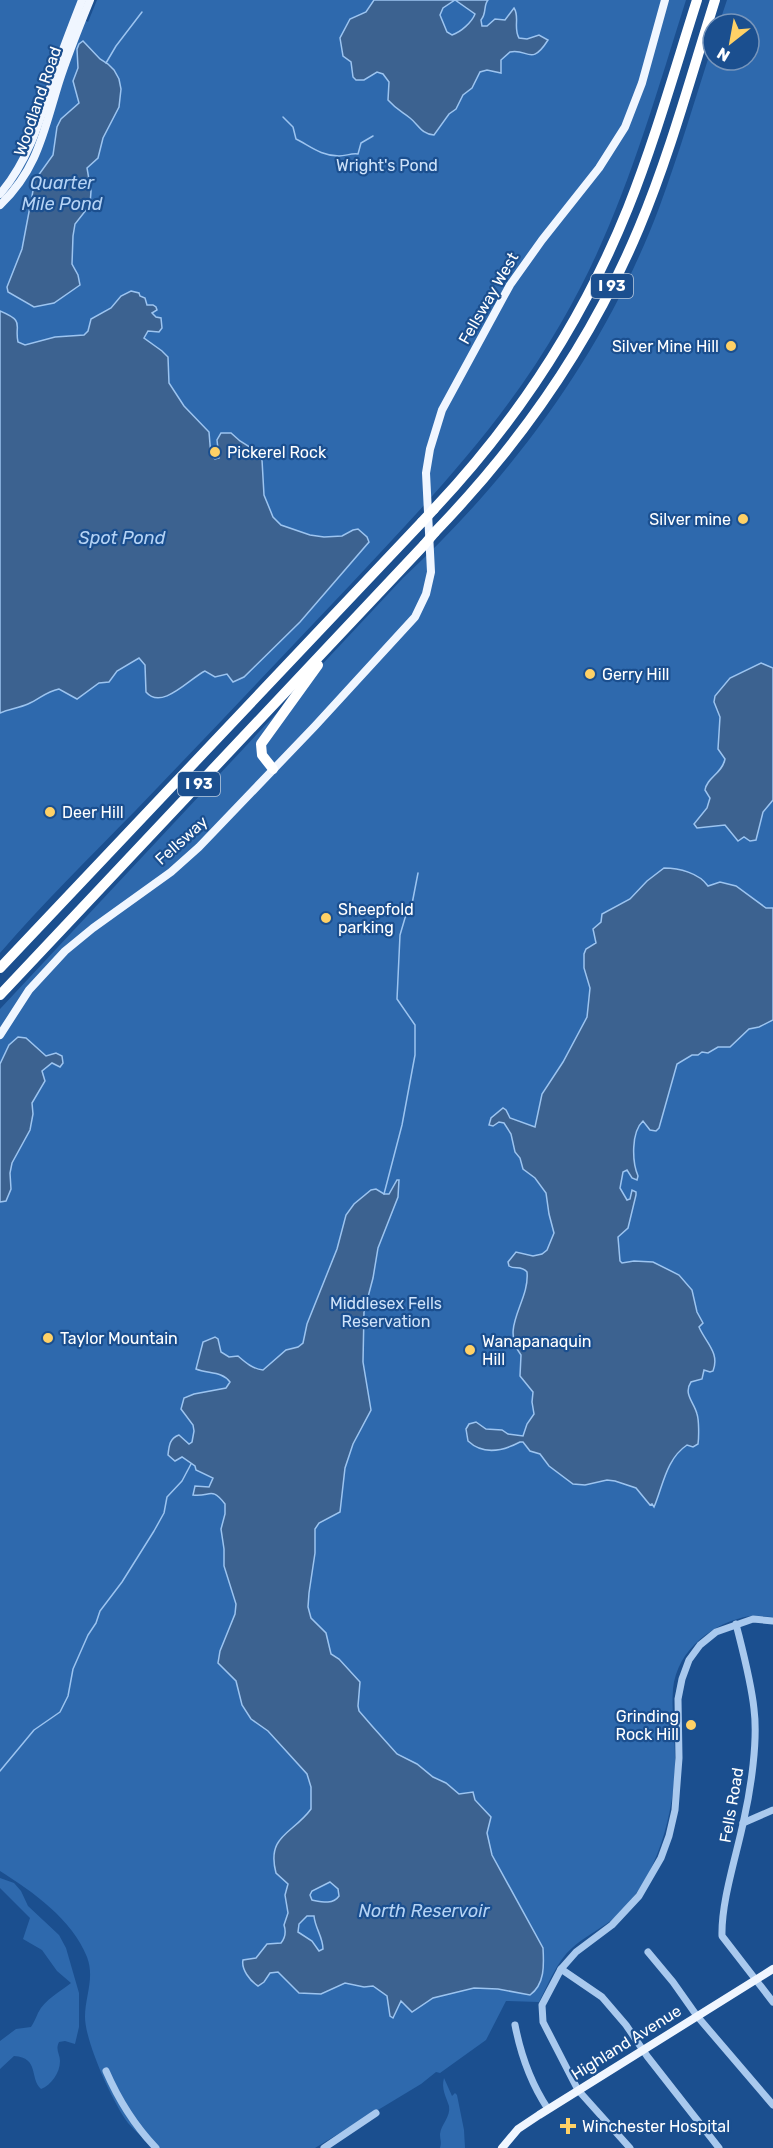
<svg xmlns="http://www.w3.org/2000/svg" width="773" height="2148" viewBox="0 0 773 2148" font-family="Rubik,sans-serif">
	<style>
		.green { fill: #2e69ad }
		.water { fill: #3c6290; stroke: #9cc4f0; stroke-width: 1.5; fill-rule: evenodd }
		.lines { fill: none; stroke-linecap: round; stroke-linejoin: round }
		.stream { stroke: #9cc4f0; stroke-width: 1.5 }
		.minor { stroke: #a9c9ee; stroke-width: 7 }
		.major { stroke: #f0f6ff; stroke-width: 8 }
		.highway { stroke: #fff; stroke-width: 10 }
		.highway-bridge { stroke: #fff; stroke-width: 10 }
		.poi-dot { fill: #ffd166; stroke: #1b4f8f; stroke-width: 2 }
		.labels { text-anchor: middle; stroke-width: 4.5; stroke-linejoin: round; paint-order: stroke }
		.shield { fill: #1b4f8f; stroke: #bbcadd; stroke-width: 1.5 }
		.shield-label { font-size: 15px; font-weight: bold; fill: #fff }
		.street-label { font-size: 16px; fill: #fff; stroke: #1b4f8f }
		.park-label { font-size: 16px; fill: #cfe3fa; stroke: #1b4f8f }
		.poi-label { font-size: 16px; fill: #fff; stroke: #1b4f8f; text-anchor: start }
		.water-label { font-size: 18px; font-style: italic; fill: #b5d3f5; stroke: #1b4f8f }
	</style>
	<rect width="100%" height="100%" fill="#1b4f8f"/>
	<!-- green -->
	<g class="green">
		<path d="M0 0H79L73 13 88 22 97 0H686C651 111 620 222 561 323 505 421 428 502 351 584 280 659 208 735 136 810 90 857 43 903 0 953Z"/>
		<path d="M727 0H773V1617C766 1617 758 1615 750 1616 714 1622 677 1649 673 1689 671 1716 676 1744 675 1771 673 1802 666 1836 653 1864 644 1885 630 1904 613 1919 600 1929 584 1937 572 1948 557 1961 548 1985 539 2002L506 2001 486 2040 440 2073 436 2072 421 2084 315 2148H155C146 2141 136 2132 128 2123 113 2103 85 2042 85 2017 85 1996 95 1978 87 1957 72 1919 33 1892 0 1871V1009L403 578C514 475 605 351 659 208 679 154 695 99 713 44V60H749V24H719Z"/>
		<path d="M0 1878 14 1883 21 1891 28 1906 59 1935 66 1948 79 1993V2027L75 2044 65 2041 59 2042C55 2050 60 2054 60 2061 60 2073 51 2085 41 2089 29 2078 40 2058 14 2056L0 2069V2041L16 2029 31 2027C34 2022 36 2018 38 2013 45 1999 60 1992 71 1983L57 1971 42 1950 23 1939 30 1918 0 1888Z"/>
		<path d="M444 2078 452 2096 455 2093 457 2095 464 2130 465 2148H440C442 2142 440 2140 440 2134 441 2124 451 2117 449 2106 446 2096 441 2089 444 2078Z"/>
	</g>
	<!-- water -->
	<g class="water">
		<path d="M374 0H488C483 6 487 13 481 20L482 26H487L495 19 505 20 514 8C520 17 513 28 519 38L527 39 539 35 548 40C531 67 528 48 510 52L501 60V73L487 70 480 72 472 88 463 95 456 109 449 114 434 135C421 134 419 125 410 118 401 111 397 110 388 100L389 82 383 74 377 72 364 80H356L353 77 351 62 343 56 340 38 350 19 366 12ZM455 0 475 14C472 22 461 32 452 35L447 32 440 15 443 8Z"/>
		<path d="M83 41 100 59 108 64 114 70 119 79 121 89 119 107 103 138 98 158 87 168 91 191 90 205 75 224 73 236 72 264 78 275 80 285 54 303 34 307 8 292 7 287 22 249 35 180 53 155 57 127 61 119 79 103 73 81 78 68 77 49 79 44Z"/>
		<path d="M131 291 139 293 140 296 145 298 147 305H153L156 307 157 310 152 313 156 317 161 318 162 328 159 332 148 331 144 338 162 351 168 357 169 383 184 406 209 432 211 456 215 459 219 458 217 440 221 433H231L240 441 253 449 262 460 264 495 273 517 281 525 310 535 324 537 342 536 353 530 358 529 367 537 369 542 300 622 244 677 233 682 227 674 215 677 205 671C190 678 162 711 146 692L145 665 139 658 117 671 109 682 99 683 77 699 59 689C45 692 40 699 28 704 19 708 9 709 0 713V311C26 322 14 324 18 342L25 345 55 337 84 335 88 331 91 319 111 308 121 296Z"/>
		<path d="M761 663 773 668V800L763 812 756 840 750 841 744 837 738 841 725 825 697 828 694 824 707 808 710 798 705 790C707 777 722 774 725 759L718 749 720 717 714 702 715 696 730 678Z"/>
		<path d="M664 868C679 868 699 873 708 886L720 882 736 886 766 908H773V1020L759 1027 749 1029 730 1047H718L708 1053 702 1052 698 1055H692L677 1064 659 1128 656 1131 650 1130 643 1121C631 1132 632 1162 638 1176L637 1180 632 1178 627 1170 623 1172 620 1188 627 1200 630 1199 632 1190 636 1192V1195L628 1228 618 1237 620 1261 622 1263 634 1261 653 1262 679 1275 692 1290 697 1312 703 1323 699 1327C706 1343 720 1353 713 1371L710 1372 704 1370 702 1379 691 1382C683 1394 694 1402 697 1414 699 1420 699 1437 698 1444L693 1447 687 1445C666 1459 663 1486 654 1507L652 1504 650 1505 636 1488 615 1481 607 1480 585 1485 573 1484 549 1466 540 1454 530 1451 523 1442H520C503 1451 484 1456 468 1441L466 1429 469 1424 476 1422 486 1429 502 1430 508 1434 523 1436 527 1424 534 1414 532 1402 533 1392 520 1376 521 1355C499 1327 530 1302 527 1272 521 1265 515 1270 509 1266L508 1262 516 1252 533 1256 542 1254 547 1250 554 1233 549 1214 546 1193 535 1178 523 1169 520 1158 515 1152 511 1134 504 1123 499 1122 493 1126 489 1125 491 1118 503 1108 506 1110 510 1118 535 1127 542 1094 563 1062 587 1017 590 988 584 968V954L586 949 596 943 593 929 601 922 602 914 630 899 647 881Z"/>
		<path d="M18 1037 26 1038 46 1056 56 1053 62 1056 63 1063 60 1067 52 1063 42 1071 45 1081 32 1103 33 1114 30 1130 12 1163 10 1173 11 1189 6 1201 0 1202V1064L9 1045Z"/>
		<path d="M397 1180H399L398 1197 378 1248 373 1278 364 1312 363 1362 371 1410 353 1444 345 1468 340 1512 319 1523 315 1529V1553L309 1593 308 1607 311 1618 326 1633 331 1654 339 1659 360 1682 358 1706 359 1711 372 1726 397 1754 417 1764 433 1777 446 1783 459 1794 473 1792 475 1800 491 1817 487 1833 492 1855 543 1948C544 1965 545 1984 530 1995L498 1989 474 1988 433 1998 412 2012 401 2001 393 2018 390 2016 387 1996 373 1986 364 1987 345 1983 321 1994 299 1993 278 1972 270 1973 264 1982 258 1986C250 1981 241 1969 243 1960L256 1958 267 1944 281 1943C285 1938 286 1931 284 1925L288 1913 285 1895 288 1884 276 1873C266 1835 293 1834 311 1809V1787L307 1774 268 1731 251 1719 242 1705 236 1681 218 1663 220 1651 235 1614 236 1604 224 1566V1549L221 1529 225 1514V1504C211 1486 211 1497 193 1495L195 1486 209 1487 213 1478 196 1470 195 1466 182 1457 175 1461 168 1455C169 1445 170 1438 179 1435L189 1444 192 1442 194 1431 193 1425 181 1409 184 1398 194 1394 226 1388 230 1382C222 1371 208 1374 196 1369L203 1342 215 1337 218 1339 221 1352 229 1357 238 1356C246 1363 253 1369 263 1370L286 1350 298 1347 303 1343 307 1324 337 1249 346 1215 354 1204 371 1190 376 1189 384 1194H389ZM330 1882 338 1889 339 1896C333 1905 322 1902 312 1900L310 1895 312 1891ZM307 1916H314C315 1928 323 1937 323 1949L319 1951 312 1941 298 1932 299 1924Z"/>
	</g>
	<g class="lines">
		<!-- stream -->
		<g class="stream">
			<path d="M106 63 116 46 142 12"/>
			<path d="M283 117 293 127 296 139C310 146 321 156 339 156 346 156 351 153 358 154L361 143 373 136"/>
			<path d="M384 1194 402 1125 415 1055V1025L397 999 400 935 405 918 412 904 418 873"/>
			<path d="M0 1771 34 1730 60 1712 68 1696 73 1669 88 1635 96 1623 100 1611 122 1582 154 1531 164 1513 167 1497 182 1481 191 1464"/>
		</g>
		<!-- minor -->
		<g class="minor">
			<path d="M736 1624C743 1652 751 1681 754 1709 758 1740 751 1788 744 1819 737 1854 721 1901 722 1936L773 2002"/>
			<path d="M743 1823 773 1810"/>
			<path d="M648 1952 673 1982 697 2016 773 2105"/>
			<path d="M561 1969 602 1997 626 2025 647 2056 719 2148"/>
			<path d="M515 2025C521 2056 530 2082 548 2109"/>
			<path d="M106 2071C119 2101 134 2125 156 2148"/>
			<path d="M324 2148 376 2113"/>
			<path d="M630 2148 578 2090 543 2022 542 2005 561 1969 576 1952 612 1925 639 1896 661 1858 669 1836 675 1810 679 1758 678 1699 682 1679 689 1660 700 1645 716 1632 753 1619 773 1621"/>
		</g>
		<!-- major -->
		<g class="major">
			<path d="M0 194C31 158 42 113 56 69 64 46 73 23 82 0"/>
			<path d="M0 205C38 169 44 130 59 82 68 54 79 27 90 0"/>
			<path d="M0 1035 29 990 65 951 93 928 171 872 199 847 315 726 415 617 426 594 431 572 426 473 430 449 442 410 510 285 542 240 599 168 625 127 642 83 665 0"/>
			<path d="M502 2148 518 2129 539 2115 773 1969"/>
		</g>
		<!-- highway -->
		<g class="highway">
			<path d="M434 509C517 421 583 320 628 208 655 140 675 69 697 0"/>
			<path d="M435 532C521 443 591 343 639 228 670 154 691 76 715 0"/>
			<path d="M273 769 262 755 261 744 318 665"/>
			<path d="M0 968 422 522"/>
			<path d="M0 995 424 545"/>
		</g>
		<!-- highway-bridge -->
		<g class="highway-bridge">
			<path d="M422 522 434 509"/>
			<path d="M424 545 435 532"/>
		</g>
	</g>
	<!-- markers -->
	<g class="poi-dot">
		<circle cx="731" cy="346" r="6"/>
		<circle cx="215" cy="452" r="6"/>
		<circle cx="743" cy="519" r="6"/>
		<circle cx="590" cy="674" r="6"/>
		<circle cx="50" cy="812" r="6"/>
		<circle cx="326" cy="918" r="6"/>
		<circle cx="48" cy="1338" r="6"/>
		<circle cx="470" cy="1350" r="6"/>
		<circle cx="691" cy="1725" r="6"/>
		<path d="M565 2117h6v6h6v6h-6v6h-6v-6h-6v-6h6z"/>
	</g>
	<g class="labels">
		<!-- shield labels -->
		<g class="shield">
			<rect x="591" y="274" width="42" height="24" rx="4.5"/>
			<rect x="178" y="772" width="42" height="24" rx="4.5"/>
		</g>
		<g class="shield-label">
			<text x="612" y="291">I 93</text>
			<text x="199" y="789">I 93</text>
		</g>
		<!-- street labels -->
		<g class="street-label">
			<text transform="translate(37 101) rotate(-71)" y="6">Woodland Road</text>
			<text transform="translate(488 298) rotate(-60)" y="6">Fellsway West</text>
			<text transform="translate(181 840) rotate(-42)" y="6">Fellsway</text>
			<text transform="translate(731 1805) rotate(-80)" y="6">Fells Road</text>
			<text transform="translate(626 2042) rotate(-32)" y="6">Highland Avenue</text>
		</g>
		<!-- park labels -->
		<g class="park-label">
			<text x="387" y="171">Wright's Pond</text>
			<text x="386" y="1309">Middlesex Fells<tspan x="386" dy="18">Reservation</tspan></text>
		</g>
		<!-- poi labels -->
		<g class="poi-label">
			<text x="719" y="352" text-anchor="end">Silver Mine Hill</text>
			<text x="227" y="458">Pickerel Rock</text>
			<text x="731" y="525" text-anchor="end">Silver mine</text>
			<text x="602" y="680">Gerry Hill</text>
			<text x="62" y="818">Deer Hill</text>
			<text x="338" y="915">Sheepfold<tspan x="338" dy="18">parking</tspan></text>
			<text x="60" y="1344">Taylor Mountain</text>
			<text x="482" y="1347">Wanapanaquin<tspan x="482" dy="18">Hill</tspan></text>
			<text x="679" y="1722" text-anchor="end">Grinding<tspan x="679" dy="18">Rock Hill</tspan></text>
			<text x="582" y="2132">Winchester Hospital</text>
		</g>
		<!-- water labels -->
		<g class="water-label">
			<text x="62" y="189">Quarter<tspan x="62" dy="21">Mile Pond</tspan></text>
			<text x="122" y="544">Spot Pond</text>
			<text x="424" y="1917">North Reservoir</text>
		</g>
	</g>
	<!-- north arrow -->
	<g transform="translate(731 42) rotate(211)"><circle r="28" fill="#1b4f8f" stroke="#7695bc" stroke-width="1.5"/>
	<path d="M0-4.5L10 22L0 15L-10 22Z" fill="#ffd166"/>
	<text y="-9" font-size="16" font-weight="bold" text-anchor="middle" fill="#ffffff">N</text>
	</g>
</svg>
